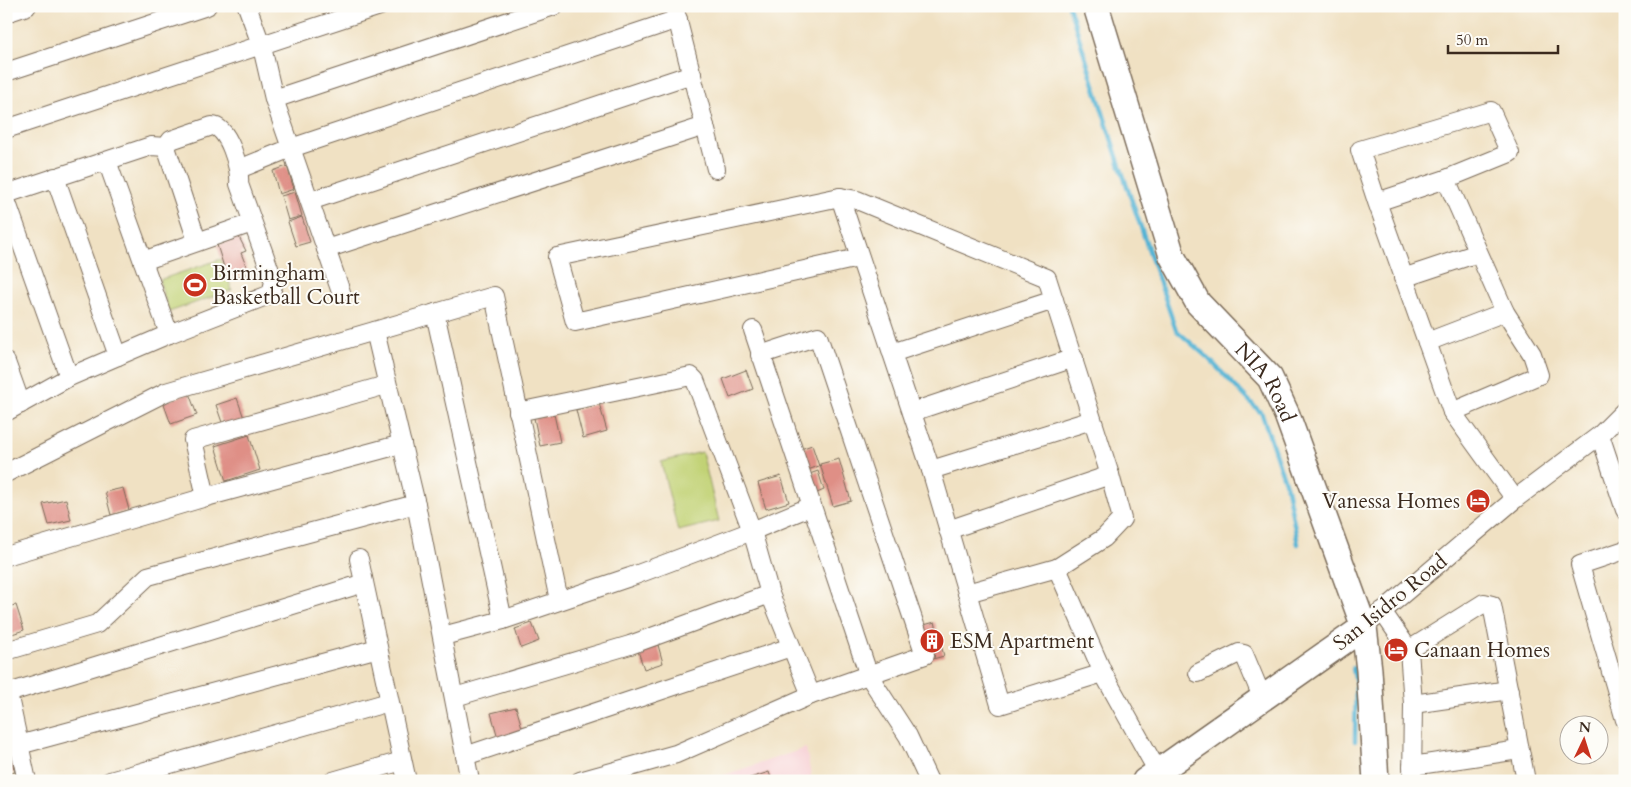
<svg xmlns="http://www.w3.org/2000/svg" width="1631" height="787" viewBox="0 0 1631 787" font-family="Cardo,serif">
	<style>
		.built { fill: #f7cfd4 }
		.green { fill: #c1d274; stroke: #7e7e49 }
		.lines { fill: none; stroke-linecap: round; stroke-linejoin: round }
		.stream { stroke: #55b4d4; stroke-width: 4.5 }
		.building { fill: #df8f86 }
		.street-casing { stroke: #7a6a58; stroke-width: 20 }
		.secondary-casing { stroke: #7a6a58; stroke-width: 28 }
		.street { stroke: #fff; stroke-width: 18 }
		.secondary { stroke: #fff; stroke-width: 25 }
		.labels { text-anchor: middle; stroke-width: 4; stroke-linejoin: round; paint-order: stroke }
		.poi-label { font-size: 21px; fill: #3b2a1e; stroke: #fdfcf7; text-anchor: start }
		.street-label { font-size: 21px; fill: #3b2a1e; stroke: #fdfcf7 }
	</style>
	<rect width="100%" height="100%" fill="#fdfcf7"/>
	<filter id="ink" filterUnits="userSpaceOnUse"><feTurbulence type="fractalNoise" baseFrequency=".02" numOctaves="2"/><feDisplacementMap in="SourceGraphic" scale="10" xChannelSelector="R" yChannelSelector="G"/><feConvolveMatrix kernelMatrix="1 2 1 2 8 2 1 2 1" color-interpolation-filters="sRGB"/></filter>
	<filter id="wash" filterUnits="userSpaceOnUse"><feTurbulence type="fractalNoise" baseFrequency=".0096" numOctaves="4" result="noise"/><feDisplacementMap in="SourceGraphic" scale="20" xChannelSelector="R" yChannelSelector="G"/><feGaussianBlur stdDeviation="1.12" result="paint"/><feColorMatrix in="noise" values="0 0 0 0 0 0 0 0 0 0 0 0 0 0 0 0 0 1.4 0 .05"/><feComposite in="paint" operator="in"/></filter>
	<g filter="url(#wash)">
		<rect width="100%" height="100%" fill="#f0e1c3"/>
		<!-- built -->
		<path class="built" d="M806 748 812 781H706Z"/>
		<!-- green -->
		<g class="green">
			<path d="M221 259 232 290 169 312 159 280Z"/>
			<path d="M702 452 719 521 678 531 661 462Z"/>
		</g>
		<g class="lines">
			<!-- stream -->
			<g class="stream">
				<path d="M1069 6 1119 163 1176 330 1207 357 1262 414 1287 488 1298 544"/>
				<path d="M1353 668 1356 683 1355 741"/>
			</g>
		</g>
		<g id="blocks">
			<!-- building -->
			<g class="building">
				<path d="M287 166 294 189 279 194 273 171Z"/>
				<path d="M295 192 302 216 288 220 281 196Z"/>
				<path d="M302 217 310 242 296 246 288 222Z"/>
				<path d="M239 237 246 251 241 253 249 273 228 280 217 245Z"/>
				<path d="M746 370 753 389 730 398 723 379Z"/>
				<path d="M189 393 197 415 171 424 163 402Z"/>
				<path d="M237 398 245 421 224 428 216 405Z"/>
				<path d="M599 403 607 431 583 438 576 410Z"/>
				<path d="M554 414 560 442 540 446 534 418Z"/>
				<path d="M249 435 260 470 226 481 215 446Z"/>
				<path d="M812 445 819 466 802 472 795 451Z"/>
				<path d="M839 459 851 501 833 506 820 464Z"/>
				<path d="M818 471 824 490 810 496 804 476Z"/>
				<path d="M781 476 789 502 766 509 758 483Z"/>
				<path d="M123 488 129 510 111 515 105 492Z"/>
				<path d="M66 499 71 520 49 525 43 504Z"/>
				<path d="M16 605 24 630 9 635 6 607Z"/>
				<path d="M935 622 944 656 929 660 920 626Z"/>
				<path d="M532 623 539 641 521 648 515 629Z"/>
				<path d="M658 645 663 663 644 669 638 651Z"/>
				<path d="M516 707 523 731 498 738 491 713Z"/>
				<path d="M6 743 15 772 6 774Z"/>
				<path d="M769 772 772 781H744V780Z"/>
			</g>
		</g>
	</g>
	<g filter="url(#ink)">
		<use href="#blocks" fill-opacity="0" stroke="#7a6a58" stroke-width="1"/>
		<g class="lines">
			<defs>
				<g id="street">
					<path d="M247 6 262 47 274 99 341 292"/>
					<path d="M674 6 716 169"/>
					<path d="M6 13 27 6"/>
					<path d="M6 72 207 6"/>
					<path d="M274 99 554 6"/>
					<path d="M6 129 380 6"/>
					<path d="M166 147 197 241"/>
					<path d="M107 161 169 334"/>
					<path d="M239 169 291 148 678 19"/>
					<path d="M55 177 118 356"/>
					<path d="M1446 179 1505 312 1532 354 1539 375 1452 412"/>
					<path d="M6 194 151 146 166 147 171 140 212 126C228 126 241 169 239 184L274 282 271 293 266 296 169 334 69 377 6 412"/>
					<path d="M840 197 931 470 1000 705 1103 673"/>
					<path d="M6 200 69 377"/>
					<path d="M310 201 692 74"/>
					<path d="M1377 202 1446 179 1510 153 1491 111 1360 150 1377 202 1452 412 1515 499"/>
					<path d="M326 249 705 126"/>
					<path d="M858 258 575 322 557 257 840 197 857 200 1047 278 1110 475 1122 519 1104 538 1057 568 1103 673 1158 772"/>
					<path d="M143 261 252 223"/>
					<path d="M1403 278 1478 253"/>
					<path d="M435 313 503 620"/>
					<path d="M753 330 869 676 908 736 929 781"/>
					<path d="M375 331 416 504 470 781"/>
					<path d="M1427 342 1505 312"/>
					<path d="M892 353 1054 300"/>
					<path d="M6 362 21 404"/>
					<path d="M518 412 691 376 695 380 752 531 770 594 811 695"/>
					<path d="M912 412 1074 358"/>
					<path d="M1600 435 1625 510"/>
					<path d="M931 470 1092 420"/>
					<path d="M6 473 166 392 494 296 559 600"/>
					<path d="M206 497 193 440 386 385"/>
					<path d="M948 530 1110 475"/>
					<path d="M1625 550 1580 565 1625 720"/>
					<path d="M6 556 206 497 402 444"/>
					<path d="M359 559 407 781"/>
					<path d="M967 593 1057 568"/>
					<path d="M1382 611 1409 650 1484 603 1492 605 1526 781"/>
					<path d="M1364 627 1515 499 1600 435 1625 410"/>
					<path d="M443 636 503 620 630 577 752 531 812 506"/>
					<path d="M1409 650 1413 704 1412 781"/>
					<path d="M6 651 97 624 148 576 416 504"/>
					<path d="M1198 673 1239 653 1244 654 1262 697"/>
					<path d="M455 697 630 645 770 594"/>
					<path d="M1413 704 1509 690"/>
					<path d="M19 745 378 648"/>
					<path d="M465 756 791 647"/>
					<path d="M1412 766 1519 750"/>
					<path d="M27 781 8 693 364 583"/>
					<path d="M110 781 389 702"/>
					<path d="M333 781 402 761"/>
					<path d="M580 781 676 754 811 695 925 655 818 336 760 355"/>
				</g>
				<g id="secondary">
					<path id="s1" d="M1096 6 1172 256 1198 303 1270 378 1287 415 1364 627 1369 670 1376 781"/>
					<path d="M1145 781 1364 627"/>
				</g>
			</defs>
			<!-- street casing -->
			<use href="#street" class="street-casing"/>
			<!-- secondary casing -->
			<use href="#secondary" class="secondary-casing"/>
			<!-- street -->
			<use href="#street" class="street"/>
			<!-- secondary -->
			<use href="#secondary" class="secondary"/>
		</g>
	</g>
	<!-- icons -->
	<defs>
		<symbol id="stadium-disc" viewBox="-11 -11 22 22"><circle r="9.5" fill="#c8321e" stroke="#fdfcf7"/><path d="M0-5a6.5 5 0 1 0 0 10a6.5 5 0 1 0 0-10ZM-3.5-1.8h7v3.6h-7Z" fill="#fff"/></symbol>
		<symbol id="hotel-disc" viewBox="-11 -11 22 22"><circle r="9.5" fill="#c8321e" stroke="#fdfcf7"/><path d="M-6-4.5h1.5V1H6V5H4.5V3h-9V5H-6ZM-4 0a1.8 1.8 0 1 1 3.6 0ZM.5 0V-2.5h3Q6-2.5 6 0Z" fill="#fff"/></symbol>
		<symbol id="building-disc" viewBox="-11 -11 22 22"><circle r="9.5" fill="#c8321e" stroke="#fdfcf7"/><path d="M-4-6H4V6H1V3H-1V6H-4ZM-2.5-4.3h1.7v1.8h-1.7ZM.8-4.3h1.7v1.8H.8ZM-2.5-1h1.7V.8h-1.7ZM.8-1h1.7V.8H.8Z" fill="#fff"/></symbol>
	</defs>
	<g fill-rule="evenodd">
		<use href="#stadium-disc" x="181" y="271" width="28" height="28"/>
		<use href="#hotel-disc" x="1464" y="487" width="28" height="28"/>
		<use href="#building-disc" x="918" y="627" width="28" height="28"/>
		<use href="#hotel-disc" x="1382" y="636" width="28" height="28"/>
	</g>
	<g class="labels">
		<!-- poi labels -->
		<g class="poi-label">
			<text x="212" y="280">Birmingham<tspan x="212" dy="24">Basketball Court</tspan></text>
			<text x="1460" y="508" text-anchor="end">Vanessa Homes</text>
			<text x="950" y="648">ESM Apartment</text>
			<text x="1414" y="657">Canaan Homes</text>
		</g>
		<!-- street labels -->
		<g class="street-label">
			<text dy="7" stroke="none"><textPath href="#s1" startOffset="420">NIA Road</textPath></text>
			<text transform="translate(1390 602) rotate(-39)" y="7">San Isidro Road</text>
		</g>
	</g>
	<!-- margin -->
	<rect width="1631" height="787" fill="none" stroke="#fdfcf7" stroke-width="25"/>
	<!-- north arrow -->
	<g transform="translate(1584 740) rotate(4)"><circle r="24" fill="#fdfcf7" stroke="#afa8a0"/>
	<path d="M0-4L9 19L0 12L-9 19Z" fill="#c8321e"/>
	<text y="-8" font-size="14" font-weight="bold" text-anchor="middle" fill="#3b2a1e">N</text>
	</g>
	<!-- scale -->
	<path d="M1448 45v8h110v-8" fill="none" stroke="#3b2a1e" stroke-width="2.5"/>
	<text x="1456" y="45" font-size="15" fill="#3b2a1e" stroke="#fdfcf7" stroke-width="4" paint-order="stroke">50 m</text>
</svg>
